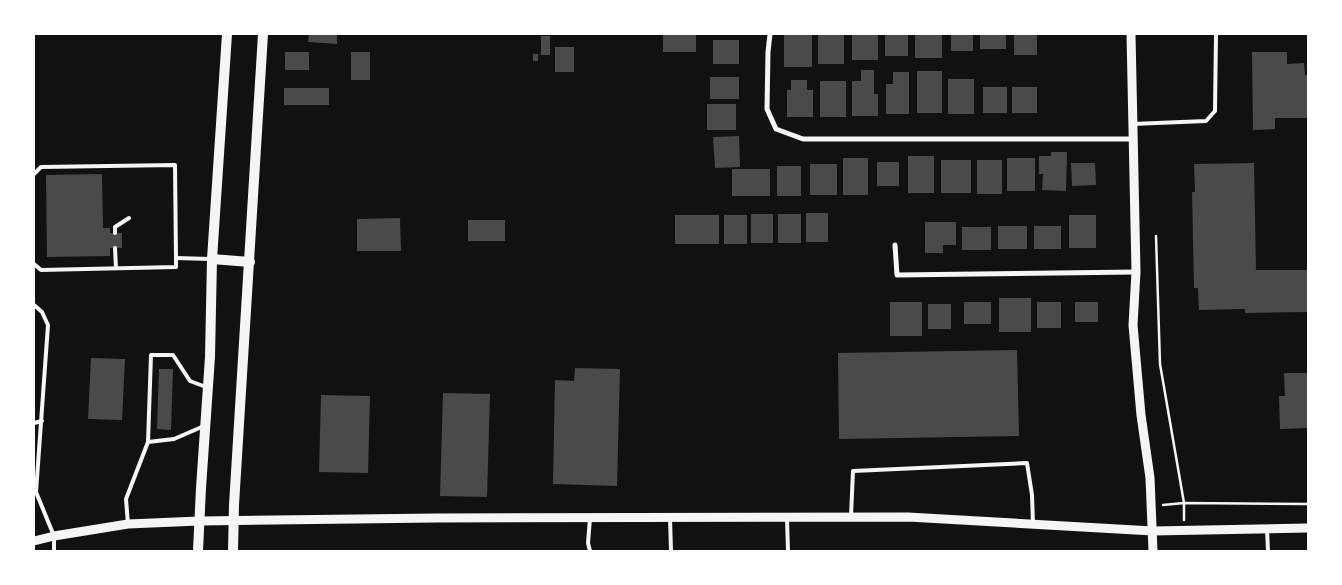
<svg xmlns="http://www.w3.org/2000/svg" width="1342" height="585" viewBox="0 0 1342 585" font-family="'Exo 2',sans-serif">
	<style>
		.building { fill: #4a4a4a }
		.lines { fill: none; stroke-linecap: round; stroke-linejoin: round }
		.path { stroke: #f5f5f5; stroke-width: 2.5 }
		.service { stroke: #f5f5f5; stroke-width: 4 }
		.minor { stroke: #f5f5f5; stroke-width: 5 }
		.tertiary { stroke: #f5f5f5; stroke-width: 9 }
		.secondary { stroke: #f5f5f5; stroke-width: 10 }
	</style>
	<rect width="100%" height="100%" fill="#111"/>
	<!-- building -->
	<g class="building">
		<path d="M309 34H337V44L308 42Z"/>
		<rect x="663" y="34" width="33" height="18"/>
		<rect x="784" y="34" width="28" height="33"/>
		<rect x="818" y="34" width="26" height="30"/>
		<rect x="852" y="34" width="26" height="26"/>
		<rect x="885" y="34" width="23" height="22"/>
		<rect x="915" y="34" width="27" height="24"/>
		<rect x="951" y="34" width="22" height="17"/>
		<rect x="980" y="34" width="26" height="15"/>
		<rect x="1014" y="34" width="23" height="21"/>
		<rect x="541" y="36" width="9" height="19"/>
		<rect x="713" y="40" width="26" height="24"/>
		<rect x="555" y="47" width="19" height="25"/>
		<rect x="285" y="52" width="24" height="18"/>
		<rect x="351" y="52" width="19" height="28"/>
		<path d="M1252 52H1287V64L1304 63 1305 75H1308V118H1275V129L1253 130Z"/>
		<rect x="533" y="54" width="5" height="7"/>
		<path d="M861 70H874V94H878V116H852V81H861Z"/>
		<rect x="917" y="71" width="25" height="42"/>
		<path d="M893 72H909V114H886V84H893Z"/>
		<rect x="710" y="77" width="29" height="22"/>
		<rect x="948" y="79" width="26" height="35"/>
		<path d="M791 80H807V90H813V117H787V90H791Z"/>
		<rect x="820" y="81" width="26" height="36"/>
		<rect x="983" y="87" width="24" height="26"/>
		<rect x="1012" y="87" width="25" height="26"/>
		<rect x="284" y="88" width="45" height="17"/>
		<rect x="707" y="104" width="29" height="26"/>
		<path d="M739 136 740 167 715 168 713 137Z"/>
		<path d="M1051 152H1067L1066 191 1042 190 1043 174H1039V156H1051Z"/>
		<rect x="908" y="156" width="26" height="37"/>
		<rect x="843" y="158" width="25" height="37"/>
		<rect x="1007" y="158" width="28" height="33"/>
		<rect x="941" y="160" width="30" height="33"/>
		<rect x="977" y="160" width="25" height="34"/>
		<rect x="877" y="162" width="22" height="24"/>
		<path d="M1071 163H1095L1096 185 1072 186Z"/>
		<path d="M1254 163 1256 270H1308V312L1245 313V309L1199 310 1198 288H1194L1192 192H1195L1194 164Z"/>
		<rect x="810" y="164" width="27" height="31"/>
		<rect x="777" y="166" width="24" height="30"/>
		<rect x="732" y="169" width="38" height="27"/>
		<path d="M102 174 103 228H110V233H122V248H110V256L47 257 46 175Z"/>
		<rect x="806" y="213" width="22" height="29"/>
		<rect x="751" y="214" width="22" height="29"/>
		<rect x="778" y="214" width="23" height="29"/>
		<rect x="675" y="215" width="44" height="29"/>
		<rect x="724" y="215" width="23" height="29"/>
		<rect x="1069" y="215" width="27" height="33"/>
		<path d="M400 218 401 251H357V219Z"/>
		<rect x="468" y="220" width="37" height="21"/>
		<path d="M925 222H956V245H943V253H925Z"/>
		<rect x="998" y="226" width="29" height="23"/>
		<rect x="1034" y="226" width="27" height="23"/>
		<rect x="962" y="227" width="29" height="23"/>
		<rect x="999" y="298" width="32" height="34"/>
		<rect x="890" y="302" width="32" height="34"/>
		<rect x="964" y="302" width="27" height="22"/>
		<rect x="1037" y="302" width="24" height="26"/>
		<rect x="1075" y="302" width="23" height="20"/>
		<rect x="928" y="304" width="23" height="25"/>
		<path d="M1017 350 1019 436 839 439 838 353Z"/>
		<path d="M91 358 125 359 122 420 88 419Z"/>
		<path d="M575 368 620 369 617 486 553 484 555 380 574 381Z"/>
		<path d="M159 369H173L171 430 157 429Z"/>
		<path d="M1284 373H1308V428L1280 429 1279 396H1285Z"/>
		<path d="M443 393 490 394 487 497 440 496Z"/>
		<path d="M321 395 370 396 368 473 319 472Z"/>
	</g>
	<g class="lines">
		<!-- path -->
		<g class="path">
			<path d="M1156 236 1160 364 1184 503V520"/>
			<path d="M1163 505 1184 503 1308 504"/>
		</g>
		<!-- service -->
		<g class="service">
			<path d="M1132 124 1206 121 1215 111 1216 34"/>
			<path d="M34 174 41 167 175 165 176 258V267L41 270 34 264"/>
			<path d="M115 233V227L129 218"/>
			<path d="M115 248 116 268"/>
			<path d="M176 258 210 259"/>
			<path d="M34 305 42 312 48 325 36 492 54 536V551"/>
			<path d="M34 423 42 421"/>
			<path d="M148 442 151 355H173L190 381 206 387"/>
			<path d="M851 516 853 471 1027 463 1032 495 1033 524"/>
			<path d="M670 518 671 551"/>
			<path d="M787 519 788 551"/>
			<path d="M128 524 126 499 148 442 174 439 204 426"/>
			<path d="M1267 529 1268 551"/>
			<path d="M590 551 588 543 590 518"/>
		</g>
		<!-- minor -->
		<g class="minor">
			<path d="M770 34 768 52 767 109 776 129 803 139H1133"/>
			<path d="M895 245 897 275 1136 272"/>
		</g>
		<!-- tertiary -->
		<g class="tertiary">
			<path d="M1131 34 1136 272 1133 325 1141 415 1150 478 1153 551"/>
			<path d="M34 541 54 536 128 524 199 521 436 518 908 517 1153 531 1308 528"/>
		</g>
		<!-- secondary -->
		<g class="secondary">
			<path d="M212 259 250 262"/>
			<path d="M198 551 201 488 210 357 212 259 227 34"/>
			<path d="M233 551 234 505 263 34"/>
		</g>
	</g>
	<!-- border -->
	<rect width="1342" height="585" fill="none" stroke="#ffffff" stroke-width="70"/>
</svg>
